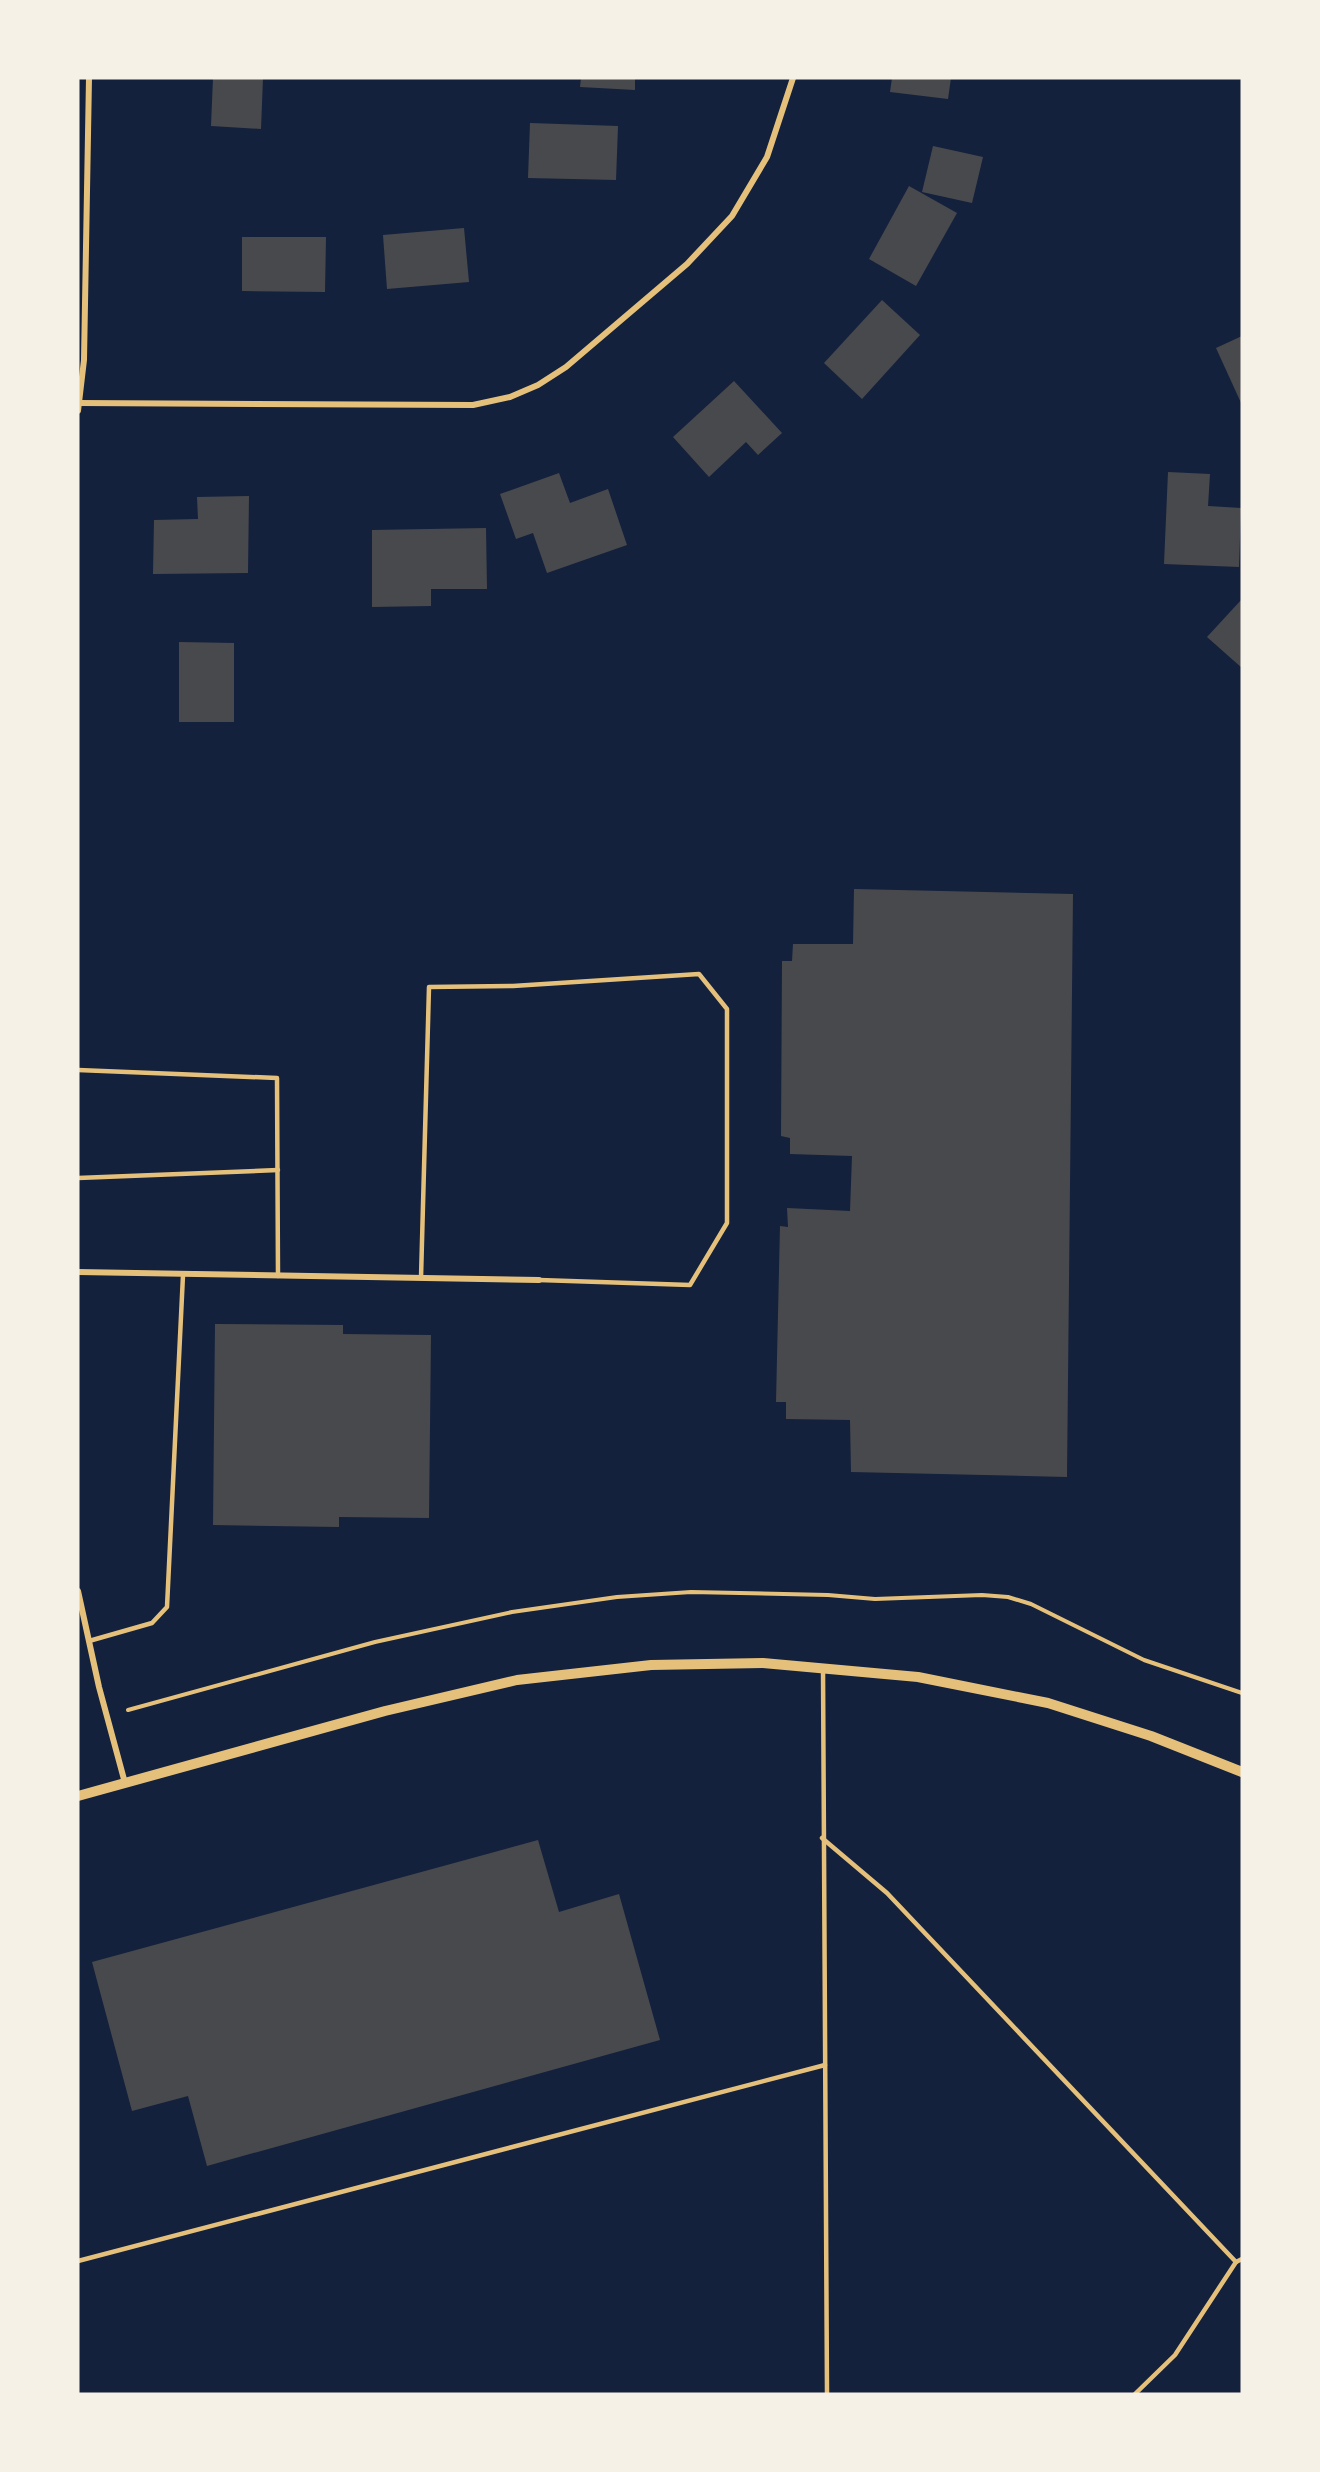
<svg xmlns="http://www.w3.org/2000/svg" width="1320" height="2472" viewBox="0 0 1320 2472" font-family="Rubik,sans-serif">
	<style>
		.building { fill: #48494c }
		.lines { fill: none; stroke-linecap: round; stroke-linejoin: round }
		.path { stroke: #e5c07b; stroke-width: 4 }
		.service { stroke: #e5c07b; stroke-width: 4.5 }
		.minor { stroke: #e5c07b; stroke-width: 6 }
		.tertiary { stroke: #e5c07b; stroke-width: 10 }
	</style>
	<rect width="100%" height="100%" fill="#14213d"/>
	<!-- building -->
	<g class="building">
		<path d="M213 78H263L261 129 211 126Z"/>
		<path d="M581 78H635V90L580 87Z"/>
		<path d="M892 78H951L948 99 890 92Z"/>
		<path d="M530 123 618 126 616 180 528 178Z"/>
		<path d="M933 146 983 157 972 203 922 192Z"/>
		<path d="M909 186 957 213 916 286 869 259Z"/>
		<path d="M464 228 469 282 387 289 383 235Z"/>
		<path d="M242 237H326L325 292 242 291Z"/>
		<path d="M882 300 920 335 862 399 824 363Z"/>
		<path d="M1242 336V405L1216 348Z"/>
		<path d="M734 381 782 433 758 455 746 442 709 477 673 437Z"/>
		<path d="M1168 472 1210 474 1208 506 1241 508 1239 567 1164 564Z"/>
		<path d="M559 473 570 503 608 489 627 545 547 573 533 533 516 539 500 494Z"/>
		<path d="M249 496 248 573 153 574 154 520 198 519 197 497Z"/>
		<path d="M486 528 487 589H431V606L372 607V530Z"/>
		<path d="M1242 599V668L1207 637Z"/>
		<path d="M179 642 234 643V722H179Z"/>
		<path d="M854 889 1073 894 1067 1477 851 1472 850 1420 786 1419V1402H776L780 1226 788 1227 787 1208 850 1211 852 1156 790 1154V1138L781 1136 782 961H792L793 944H853Z"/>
		<path d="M215 1324 343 1325V1334L431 1335 429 1518 339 1517V1527L213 1525Z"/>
		<path d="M538 1840 559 1912 619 1894 660 2040 207 2166 188 2096 132 2111 92 1962Z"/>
	</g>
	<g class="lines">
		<!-- path -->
		<path class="path" d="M128 1710 375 1642 512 1612 617 1597 691 1592 828 1595 875 1599 982 1595 1008 1597 1031 1604 1144 1660 1242 1693"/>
		<!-- service -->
		<g class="service">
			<path d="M78 1070 277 1078 278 1276"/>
			<path d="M78 1178 278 1170"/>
			<path d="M421 1278 429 987 513 986 699 974 727 1009V1223L690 1285 539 1280"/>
			<path d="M89 1641 152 1623 167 1607 183 1275"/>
			<path d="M823 1668 827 2394"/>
			<path d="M822 1838 887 1893 1236 2262"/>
			<path d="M78 2261 825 2065"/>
			<path d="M1135 2394 1175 2355 1236 2262 1242 2259"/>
		</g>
		<!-- minor -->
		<g class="minor">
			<path d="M78 403 473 405 510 397 538 385 566 367 687 264 732 216 767 157 793 78"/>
			<path d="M78 411 84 360 89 78"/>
			<path d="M78 1272 539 1280"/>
			<path d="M78 1591 99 1687 125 1783"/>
		</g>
		<!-- tertiary -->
		<path class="tertiary" d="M78 1796 385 1711 517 1680 651 1665 763 1663 918 1677 1048 1703 1151 1736 1242 1772"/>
	</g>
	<!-- border -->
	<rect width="1320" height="2472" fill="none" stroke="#f6f1e7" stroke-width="159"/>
</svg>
